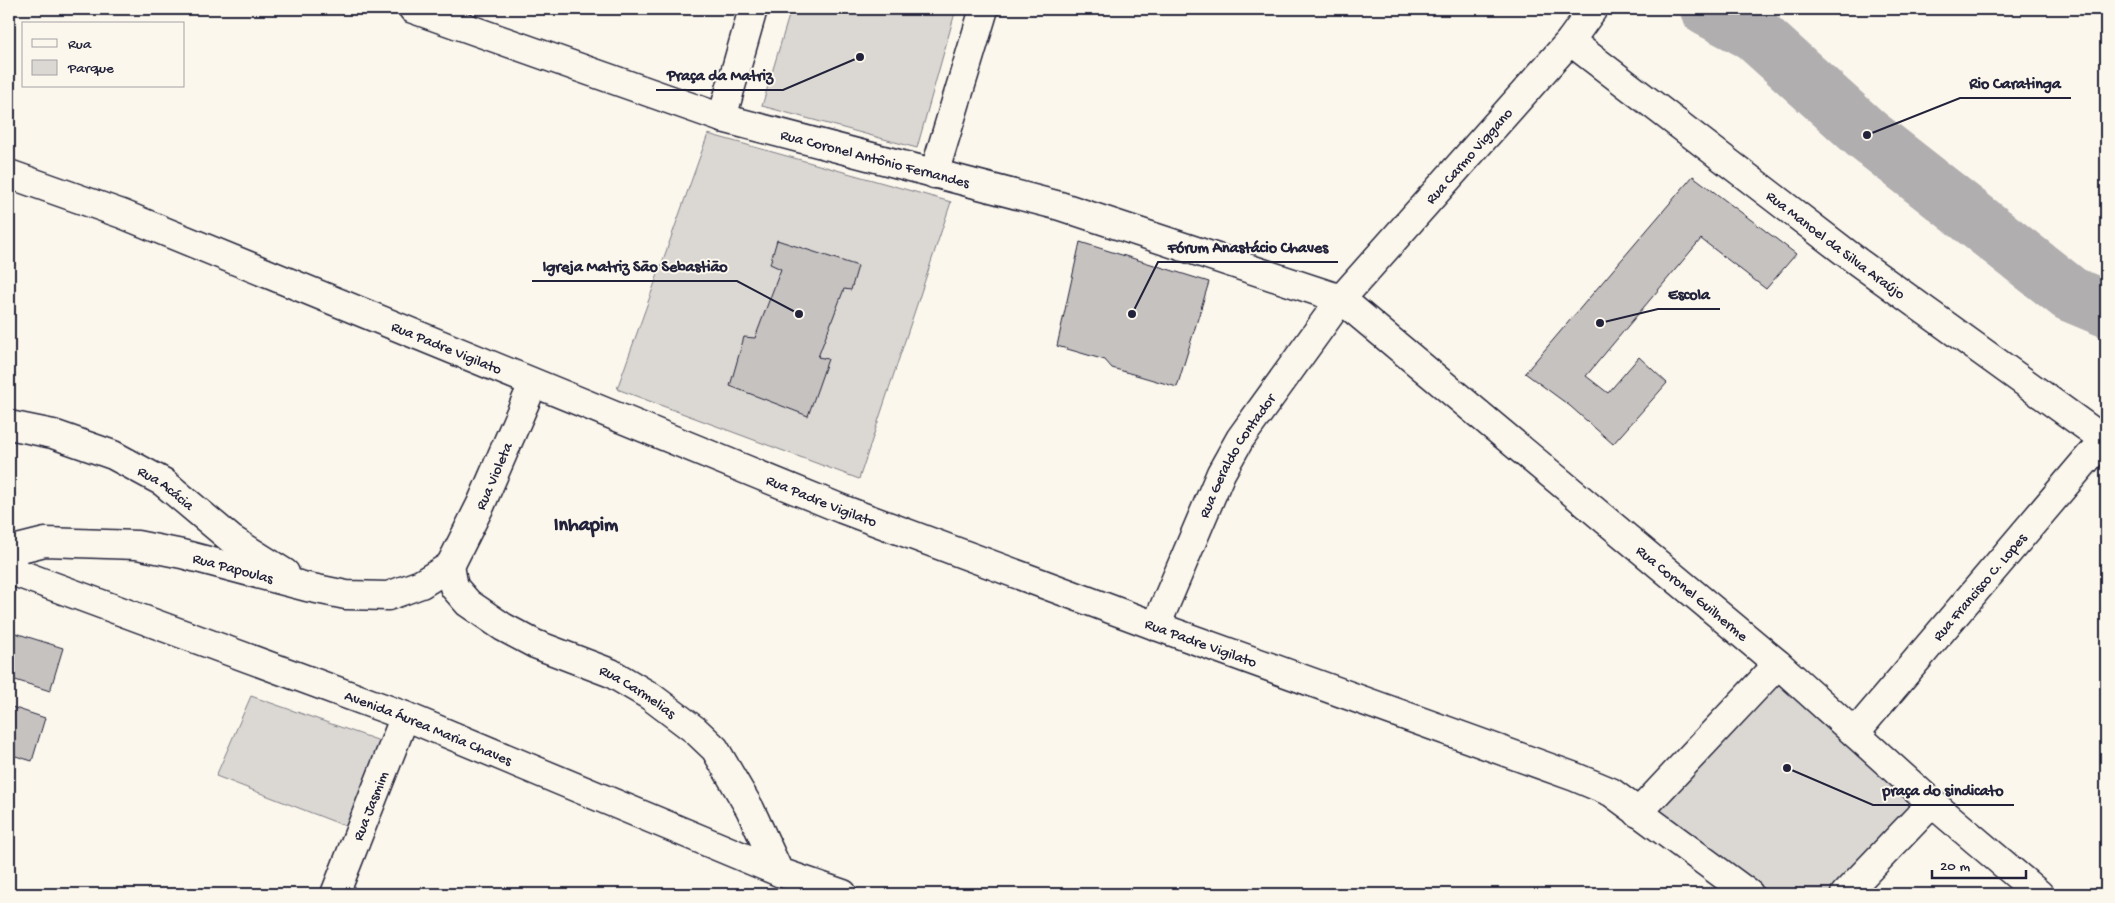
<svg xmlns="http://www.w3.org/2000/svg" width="2115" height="903" viewBox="0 0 2115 903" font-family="'Gochi Hand',sans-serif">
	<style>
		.green { fill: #dbd8d3; stroke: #7e7d87 }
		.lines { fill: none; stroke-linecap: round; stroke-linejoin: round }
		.river { stroke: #b1aeb0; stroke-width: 56 }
		.building { fill: #c6c2c0; stroke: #22223b }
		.minor-casing { stroke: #22223b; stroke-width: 31 }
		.tertiary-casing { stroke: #22223b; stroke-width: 31 }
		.minor { stroke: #fbf7ec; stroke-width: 28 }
		.tertiary { stroke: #fbf7ec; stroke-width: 28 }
		.labels { text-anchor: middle; stroke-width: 4; stroke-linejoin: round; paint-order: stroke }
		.street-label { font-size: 15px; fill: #22223b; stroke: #fbf7ec }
		.district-label { font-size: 20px; font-weight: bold; fill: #22223b; stroke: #fbf7ec }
		.leader { fill: none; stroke: #22223b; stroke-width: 2 }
		.callout-dot { fill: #22223b; stroke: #fbf7ec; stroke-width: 2 }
		.callout-label { font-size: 16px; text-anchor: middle; font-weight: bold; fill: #22223b; stroke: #fbf7ec; stroke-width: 4; stroke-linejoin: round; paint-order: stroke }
	</style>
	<rect width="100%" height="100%" fill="#fbf7ec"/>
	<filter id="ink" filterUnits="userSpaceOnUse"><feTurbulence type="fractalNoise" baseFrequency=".02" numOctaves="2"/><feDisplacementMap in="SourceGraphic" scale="10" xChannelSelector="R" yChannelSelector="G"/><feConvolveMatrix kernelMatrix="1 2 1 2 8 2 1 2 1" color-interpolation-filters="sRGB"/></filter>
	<g filter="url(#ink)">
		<!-- green -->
		<g class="green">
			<path d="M791 9H956L917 148 762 106Z"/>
			<path d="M708 134 951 202 859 479 617 389Z"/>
			<path d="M1778 664 1932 803 1845 894H1749L1638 813Z"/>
			<path d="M251 696 383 742 348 827 216 776Z"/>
		</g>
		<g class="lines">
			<!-- river -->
			<path class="river" d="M1708 9 1754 33 1867 135 2070 294 2106 309"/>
		</g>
		<!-- building -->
		<g class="building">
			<path d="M1693 176 1796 254 1766 289 1701 239 1586 376 1608 393 1639 357 1667 383 1613 444 1570 406 1525 373Z"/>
			<path d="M777 240 858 266 851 290 844 289 818 357 828 359 808 416 730 386 744 337 755 338 781 269 770 264Z"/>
			<path d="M1080 242 1209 282 1177 387 1112 368 1105 360 1057 346Z"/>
			<path d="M9 631 63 648 50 691 9 678Z"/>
			<path d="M9 706 45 718 32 761 9 754Z"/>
		</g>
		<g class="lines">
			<defs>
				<g id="minor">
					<path id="s1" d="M1570 41 1858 262 2106 441"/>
					<path d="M722 118 753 9"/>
					<path id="s2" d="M9 174 122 214 842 509 1156 626 1575 777 1611 792 1749 894"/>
					<path d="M934 174 984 9"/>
					<path id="s3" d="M9 425 53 434 113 455 163 482 231 539 285 573"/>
					<path id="s4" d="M9 551 45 542 137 545 182 554 307 587 346 595 388 596 421 584 450 566"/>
					<path id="s5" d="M450 566 454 587 468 603 503 627 535 644 611 673 650 696 695 730 715 749 750 809 779 872"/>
					<path id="s6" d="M450 566 481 504 533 384"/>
					<path id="s7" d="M9 570 405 716 779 872 843 894"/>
					<path id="s8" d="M1156 626 1221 473 1240 439 1341 299"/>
					<path id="s9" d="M1855 733 2104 439"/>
					<path d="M1638 813 1778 664"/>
					<path id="s10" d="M335 894 405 716"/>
					<path d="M1845 894 1932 803"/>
				</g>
				<g id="tertiary">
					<path id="s11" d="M413 9 722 118 1060 206 1341 299 1778 664 1932 803 2039 894"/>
					<path id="s12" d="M1341 299 1570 41 1593 9"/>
				</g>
			</defs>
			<!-- minor casing -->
			<use href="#minor" class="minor-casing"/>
			<!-- tertiary casing -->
			<use href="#tertiary" class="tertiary-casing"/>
			<!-- minor -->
			<use href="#minor" class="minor"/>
			<!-- tertiary -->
			<use href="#tertiary" class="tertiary"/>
		</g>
	</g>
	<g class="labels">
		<!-- street labels -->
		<g class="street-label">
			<text dy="5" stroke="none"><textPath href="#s12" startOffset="192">Rua Carmo Viggano</textPath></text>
			<text dy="5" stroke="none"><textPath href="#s11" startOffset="486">Rua Coronel Antônio Fernandes</textPath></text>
			<text dy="5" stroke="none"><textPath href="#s1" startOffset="335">Rua Manoel da Silva Araújo</textPath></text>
			<text dy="5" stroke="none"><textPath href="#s2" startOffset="471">Rua Padre Vigilato</textPath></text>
			<text dy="5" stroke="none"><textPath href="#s8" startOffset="189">Rua Geraldo Contador</textPath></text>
			<text dy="5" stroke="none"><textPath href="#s6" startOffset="100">Rua Violeta</textPath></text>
			<text dy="5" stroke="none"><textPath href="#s3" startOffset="171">Rua Acácia</textPath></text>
			<text dy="5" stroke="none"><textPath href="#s2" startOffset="876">Rua Padre Vigilato</textPath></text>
			<text dy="5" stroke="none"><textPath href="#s4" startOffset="228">Rua Papoulas</textPath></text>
			<text dy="5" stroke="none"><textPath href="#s9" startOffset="192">Rua Francisco C. Lopes</textPath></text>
			<text dy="5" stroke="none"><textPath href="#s11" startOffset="1431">Rua Coronel Guilherme</textPath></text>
			<text dy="5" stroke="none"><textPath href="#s2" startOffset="1281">Rua Padre Vigilato</textPath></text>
			<text dy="5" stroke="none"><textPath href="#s5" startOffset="235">Rua Carmelias</textPath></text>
			<text dy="5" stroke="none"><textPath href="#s7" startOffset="448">Avenida Áurea Maria Chaves</textPath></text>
			<text dy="5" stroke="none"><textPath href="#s10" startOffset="95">Rua Jasmim</textPath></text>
		</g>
		<!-- district labels -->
		<g class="district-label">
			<text x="586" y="530">Inhapim</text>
		</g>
	</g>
	<!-- callouts -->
	<path class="leader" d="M860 57L783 90H656M1867 135L1960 98H2071M1132 314L1158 262H1338M799 314L737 281H532M1600 323L1658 309H1720M1787 768L1873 805H2014"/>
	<g class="callout-dot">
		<circle cx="860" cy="57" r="5"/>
		<circle cx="1867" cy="135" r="5"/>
		<circle cx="1132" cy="314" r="5"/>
		<circle cx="799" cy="314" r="5"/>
		<circle cx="1600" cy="323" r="5"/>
		<circle cx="1787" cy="768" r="5"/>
	</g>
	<g class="callout-label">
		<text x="720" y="80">Praça da Matriz</text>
		<text x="2015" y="88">Rio Caratinga</text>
		<text x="1248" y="252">Fórum Anastácio Chaves</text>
		<text x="635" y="271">Igreja Matriz São Sebastião</text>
		<text x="1689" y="299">Escola</text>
		<text x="1943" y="795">praça do sindicato</text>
	</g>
	<!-- margin -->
	<rect width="2115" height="903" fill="none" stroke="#fbf7ec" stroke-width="30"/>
	<rect x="15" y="15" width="2085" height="873" fill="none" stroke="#22223b" stroke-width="2" filter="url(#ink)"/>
	<!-- legend -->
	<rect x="22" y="22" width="162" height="65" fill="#fbf7ec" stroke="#a4a2a5"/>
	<rect x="32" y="39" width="25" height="8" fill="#fbf7ec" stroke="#a4a2a5"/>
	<text x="68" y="48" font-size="15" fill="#22223b">Rua</text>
	<rect x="32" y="60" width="25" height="15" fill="#dbd8d3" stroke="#a4a2a5"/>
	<text x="68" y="72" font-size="15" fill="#22223b">Parque</text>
	<!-- scale -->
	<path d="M1932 870v8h94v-8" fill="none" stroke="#22223b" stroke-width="2.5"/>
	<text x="1940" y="870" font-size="15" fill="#22223b" stroke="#fbf7ec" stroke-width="4" paint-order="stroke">20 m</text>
</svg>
